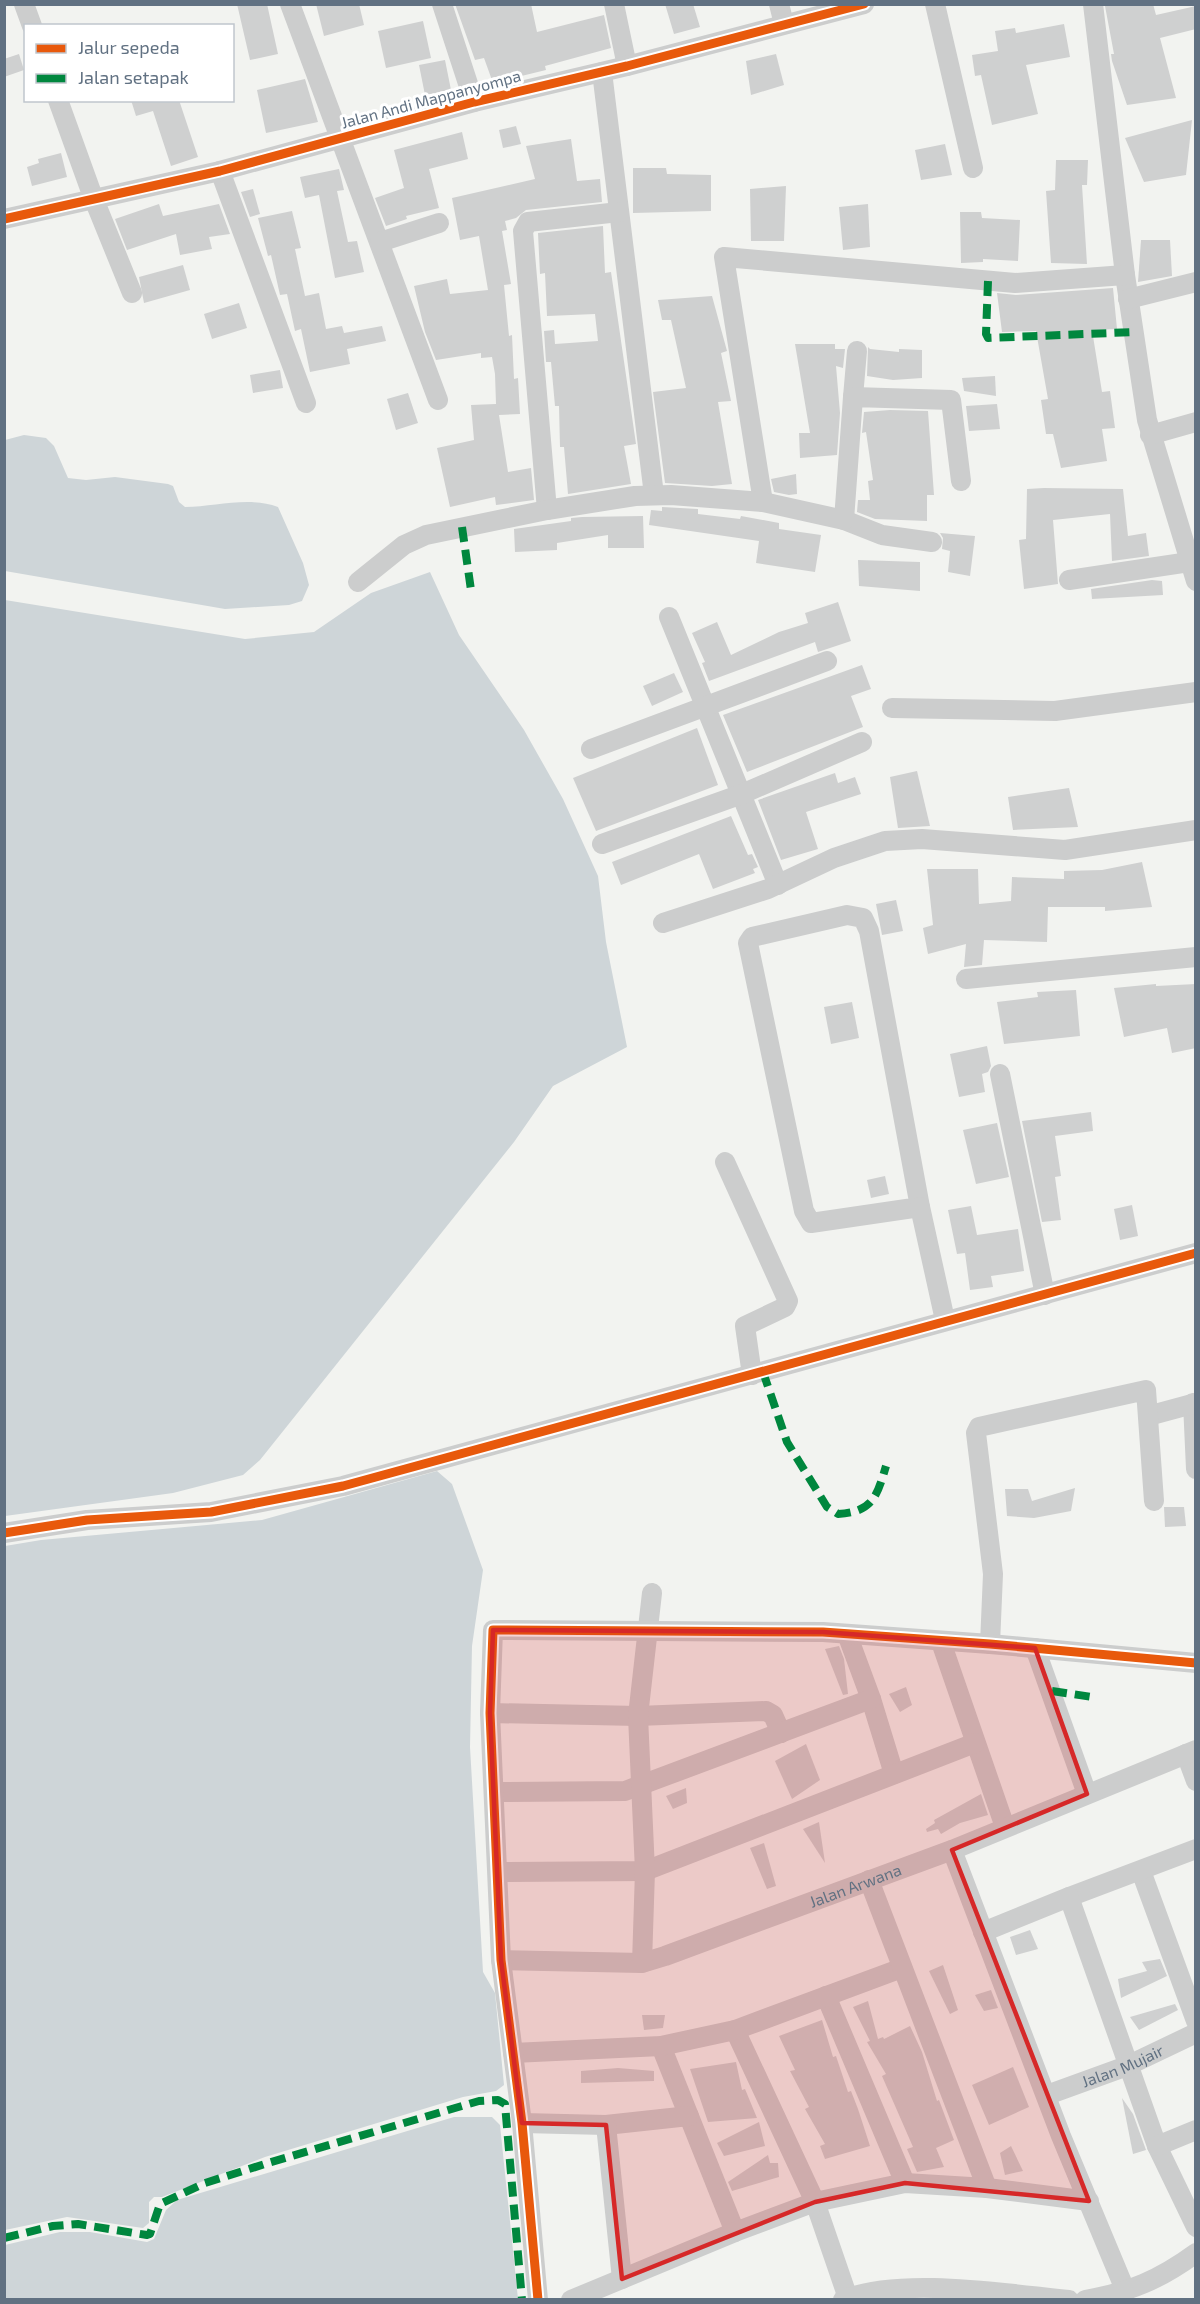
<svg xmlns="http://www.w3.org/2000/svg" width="1200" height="2304" viewBox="0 0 1200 2304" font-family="'Exo 2',sans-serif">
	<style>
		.water { fill: #ced5d8 }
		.building { fill: #cfd0d0 }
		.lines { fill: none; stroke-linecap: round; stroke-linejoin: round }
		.minor { stroke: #cccdcd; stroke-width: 20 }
		.quiet { stroke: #00873e; stroke-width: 8; stroke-dasharray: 15 8; stroke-linecap: butt }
		.cycleway-casing { stroke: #fff; stroke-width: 13 }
		.cycleway { stroke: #e8590c; stroke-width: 9 }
		.marked { fill: #d62828; fill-opacity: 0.2; stroke: #d62828; stroke-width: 4.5; stroke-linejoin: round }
		.labels { text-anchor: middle; stroke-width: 6; stroke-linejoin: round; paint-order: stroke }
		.street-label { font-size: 16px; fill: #617182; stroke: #fff }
	</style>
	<rect width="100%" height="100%" fill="#f2f3f0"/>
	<!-- water -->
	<g class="water">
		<path d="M24 435 46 438 54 446 68 478 86 480 115 477 168 484 173 486 179 502 185 507C215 507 248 496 278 507L303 563 309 585 302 601 289 605 225 609 5 571V440Z"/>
		<path d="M430 572 459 635 524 730 563 799 598 876 606 942 627 1047 553 1086 514 1142 260 1460 243 1475 173 1493 5 1516V600L245 639 314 632 371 593Z"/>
		<path d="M437 1471 452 1484 483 1570 472 1646 470 1747 483 1972 495 1993 504 2085 496 2091 463 2097 265 2157 162 2197H154L149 2202V2223L143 2228 67 2217 5 2230V1546L41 1540 262 1520Z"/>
		<path d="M454 2117H492L500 2125 518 2299H5V2245L60 2232H90L147 2242 154 2239 166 2210 177 2200Z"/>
	</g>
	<!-- building -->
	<g class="building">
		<path d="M237 4H267L278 54 250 60Z"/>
		<path d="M316 4H359L364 25 324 36Z"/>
		<path d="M455 4H531L537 32 604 15 611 48 545 66 546 70 493 83 484 58 475 60Z"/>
		<path d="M665 4H693L700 27 674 34Z"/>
		<path d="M1153 4 1156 15 1196 6V29L1160 38 1176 98 1127 105 1112 61 1111 54H1114L1105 6Z"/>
		<path d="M423 21 431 58 386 68 378 31Z"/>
		<path d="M1064 24 1070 57 1026 65 1038 114 992 125 981 75 975 76 972 55 998 51 995 31 1015 28 1016 33Z"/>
		<path d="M19 54 24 70 4 77V59Z"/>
		<path d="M776 54 784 85 751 95 746 61Z"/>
		<path d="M445 60 451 90 425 95 419 65Z"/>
		<path d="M305 79 318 122 266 133 257 90Z"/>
		<path d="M131 100H179L198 157 171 166 153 111 136 116Z"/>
		<path d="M1192 120 1186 175 1144 182 1125 138Z"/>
		<path d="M516 126 521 144 503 148 499 130Z"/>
		<path d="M462 132 468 159 429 169 439 208 406 216 407 219 386 226 375 198 404 188 394 150Z"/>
		<path d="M571 139 577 181 600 179 602 202 526 210 516 218 505 221 507 230 502 231 511 284 504 285 509 336 512 335 514 379 518 378 520 414 499 415 508 472 531 468 534 500 496 505 495 497 450 507 437 448 474 440 471 405 496 404 495 374 492 357 481 358V353L436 360 425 332 414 286 447 279 450 294 488 290 479 236 460 240 452 198 535 179 526 146Z"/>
		<path d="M945 144 952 175 921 180 915 150Z"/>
		<path d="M61 153 67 177 32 186 27 167 39 163 38 159Z"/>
		<path d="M1056 160H1088L1087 185H1082L1087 264 1051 263 1046 191 1055 190Z"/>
		<path d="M633 168H666L667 174 711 175V211L633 213Z"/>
		<path d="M339 169 344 190 337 191 348 242 357 241 364 272 335 278 319 195 305 198 300 177Z"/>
		<path d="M786 186 784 241H751L750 189Z"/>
		<path d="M253 189 260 214 250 217 241 192Z"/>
		<path d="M159 204 163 216 219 204 230 234 209 237 212 249 180 255 176 234 127 250 115 219Z"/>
		<path d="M868 204 870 247 843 250 839 207Z"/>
		<path d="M292 211 301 248 295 249 305 296 319 293 326 329 342 326 344 333 382 326 386 341 347 349 350 364 310 372 301 329 295 331 287 294 280 295 271 255 268 256 258 218Z"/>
		<path d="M960 212H981L982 218 1020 220 1018 261 983 259V262L961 263Z"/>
		<path d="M603 226 605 273 611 272 636 444 624 446 631 484 568 494 564 447H560L559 406H555L551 362H546L544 331 554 330 555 344 598 341 595 314 547 316 545 273 540 274 538 233Z"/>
		<path d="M1141 240H1170L1172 276 1138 282Z"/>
		<path d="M183 265 190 290 144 303 139 277Z"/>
		<path d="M1113 288 1117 329 1092 330 1102 392 1110 391 1115 428 1102 429 1107 461 1061 468 1053 434H1046L1041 400 1048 399 1036 331 1002 332 997 293 1016 295Z"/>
		<path d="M712 296 727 351 721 353 731 401 718 402 732 484 712 486 665 483 653 392 686 388 671 320H662L658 300Z"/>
		<path d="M239 303 247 328 212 339 204 314Z"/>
		<path d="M795 344H835V349H845L843 368 836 366 840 413 837 455 800 458 799 433H810Z"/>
		<path d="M868 347 870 349 899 352V349L922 350V378L893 380 867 376Z"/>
		<path d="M280 370 283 388 253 393 250 375Z"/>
		<path d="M995 376 996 396 964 391 962 378Z"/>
		<path d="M408 393 418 423 396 430 387 399Z"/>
		<path d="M997 404 1000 429 969 431 966 406Z"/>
		<path d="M890 410 928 411 934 495H927V521L875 519 857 512 858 500H870L868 481 873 480 866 432 862 433 864 412Z"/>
		<path d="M796 474 797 494 789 495 774 492 771 479Z"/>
		<path d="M1044 488 1123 489 1128 536 1146 533 1149 556 1112 561 1110 514 1053 520 1058 584 1024 589 1019 540 1026 539 1027 489Z"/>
		<path d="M662 507 698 509V514L740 519 741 516 779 523V529L821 535 815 572 756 563 759 541 649 525 651 510 662 511Z"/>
		<path d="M643 516 644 548H608V535L557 543V550L515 552 514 529 571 521V518L582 517Z"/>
		<path d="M940 533 975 536 970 576 948 572 950 551 942 549 943 538Z"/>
		<path d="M858 560 920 562V591L859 586Z"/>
		<path d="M1152 580 1162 581 1163 595 1092 599 1091 589Z"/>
		<path d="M838 602 851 641 818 652 815 642 709 681 702 663 705 662 692 633 717 622 731 655 779 632 808 623 805 613Z"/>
		<path d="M862 665 871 689 851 696 863 727 747 772 723 715Z"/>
		<path d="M674 673 683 692 652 706 643 686Z"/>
		<path d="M697 728 718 785 596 831 573 778Z"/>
		<path d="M917 771 930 826 898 828 890 777Z"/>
		<path d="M835 773 838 783 855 777 861 794 806 812 818 849 781 860 758 800Z"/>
		<path d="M1069 788 1078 827 1013 830 1008 797Z"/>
		<path d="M731 816 748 855 752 854 758 867 753 869 755 873 713 889 699 854 621 885 612 862Z"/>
		<path d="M1142 862 1152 907 1105 911V907H1048L1047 942 984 940 982 965 964 967 966 944 928 954 923 928 933 925 927 869H978L979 904 1011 901 1012 877 1064 879V871L1102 870Z"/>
		<path d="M896 900 903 931 882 935 876 904Z"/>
		<path d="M1156 984V986L1196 984V1048L1172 1053 1167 1028 1124 1037 1114 988Z"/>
		<path d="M1076 990 1080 1036 1004 1044 997 1002 1038 997 1037 992Z"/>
		<path d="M852 1002 859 1038 831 1044 824 1007Z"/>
		<path d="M987 1046 991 1066 988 1072 982 1074 985 1092 959 1097 950 1054Z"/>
		<path d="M1091 1112 1093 1131 1055 1136 1061 1176 1055 1177 1061 1220 1042 1222 1022 1121Z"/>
		<path d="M997 1123 1009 1177 976 1184 963 1130Z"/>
		<path d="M885 1176 889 1194 871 1198 867 1180Z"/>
		<path d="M1132 1205 1138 1236 1120 1240 1114 1209Z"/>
		<path d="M971 1206 977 1235 1018 1229 1024 1271 991 1276 993 1287 970 1290 965 1253 957 1254 948 1210Z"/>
		<path d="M1075 1488 1071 1511 1034 1518 1007 1516 1005 1489H1028L1032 1501Z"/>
		<path d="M1184 1507 1186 1526 1165 1527 1164 1507Z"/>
		<path d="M839 1646 844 1659 848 1694 843 1695 825 1649Z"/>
		<path d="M906 1687 912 1705 900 1712 889 1694Z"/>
		<path d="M806 1744 820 1780 792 1799 775 1761Z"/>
		<path d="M686 1788 687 1803 673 1809 666 1796Z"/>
		<path d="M981 1794 988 1815 960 1823 941 1834 938 1829 927 1832 926 1829 935 1823 934 1820Z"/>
		<path d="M819 1822 825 1863 803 1829Z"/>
		<path d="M764 1843 776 1886 767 1889 750 1848Z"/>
		<path d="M1030 1930 1038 1949 1016 1955 1010 1937Z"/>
		<path d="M1160 1959 1167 1976 1121 1998 1118 1979 1147 1971 1142 1962Z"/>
		<path d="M943 1965 958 2010 950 2014 929 1971Z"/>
		<path d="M991 1990 998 2008 984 2011 975 1995Z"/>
		<path d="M868 2001 878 2039 883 2037 884 2039 910 2026 922 2052 937 2101 939 2100 954 2140 936 2148 944 2167 917 2172 907 2149 913 2147 882 2076 886 2074 867 2042 870 2041 853 2007Z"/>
		<path d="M1175 2004 1178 2010 1139 2030 1130 2017Z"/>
		<path d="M642 2015H665L663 2028 644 2030Z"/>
		<path d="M822 2020 833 2057 836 2056 848 2092 851 2091 858 2109 870 2146 825 2159 820 2146 825 2144 805 2109 809 2107 790 2071 795 2070 779 2036Z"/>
		<path d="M736 2062 742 2090 745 2089 757 2118 708 2122 690 2069Z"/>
		<path d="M1013 2067 1029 2107 989 2125 972 2085Z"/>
		<path d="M618 2068 654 2071V2081L581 2083V2071Z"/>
		<path d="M1122 2098 1133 2114 1146 2150 1133 2154Z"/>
		<path d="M759 2122 765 2146 724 2156 717 2143Z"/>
		<path d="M1011 2146 1023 2171 1005 2175 1000 2153Z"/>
		<path d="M768 2155 770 2163H778L779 2177 732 2191 728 2182Z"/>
	</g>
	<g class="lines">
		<!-- minor -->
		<g class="minor">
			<path d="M24 4 32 26"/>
			<path d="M290 4 438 400"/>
			<path d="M442 4 474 102"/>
			<path d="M614 4 627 66"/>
			<path d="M779 4 784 24"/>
			<path d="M935 4 973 168"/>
			<path d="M1093 4 1125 275 1147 420 1196 581"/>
			<path d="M602 72 654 495"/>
			<path d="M58 100 93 197 132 293"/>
			<path d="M220 171 306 403"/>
			<path d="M4 219 220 171 474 102 627 66 864 4"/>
			<path d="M380 242 439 223"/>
			<path d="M1128 299 1196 282"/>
			<path d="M853 397 857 351"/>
			<path d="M1150 435 1196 422"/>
			<path d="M763 502 724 257 1015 283 1125 275"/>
			<path d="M547 510 523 231 528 222 619 212"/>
			<path d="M844 520 882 535 932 542"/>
			<path d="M1069 580 1196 561"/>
			<path d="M358 582 404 545 426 535 547 510 635 496 671 495 763 502 844 520 853 397 951 400 961 481"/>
			<path d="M669 617 778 885"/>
			<path d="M892 708 1055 711 1196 692"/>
			<path d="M591 749 827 661"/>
			<path d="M602 844 742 794 862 742"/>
			<path d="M847 915 863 918 869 931 920 1207 811 1223 804 1211 748 943 752 937Z"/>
			<path d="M663 923 768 889 834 858 885 841 922 839 1065 850 1196 830"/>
			<path d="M966 979 1196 957"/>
			<path d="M1000 1074 1045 1295"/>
			<path d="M725 1162 788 1301 785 1307 745 1326 752 1375"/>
			<path d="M920 1207 945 1320"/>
			<path d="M1193 1403 1196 1469"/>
			<path d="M1148 1416 1196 1403"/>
			<path d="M4 1533 87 1520 211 1512 343 1486 1196 1253"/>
			<path d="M847 1634 871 1699 894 1774"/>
			<path d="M941 1642 1005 1827"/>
			<path d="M990 1644 993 1574 976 1433 979 1427 1146 1390 1154 1501"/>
			<path d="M1035 1648 1087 1794"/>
			<path d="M490 1713 638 1716 766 1711 773 1715 781 1733"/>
			<path d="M1186 1754 1196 1781"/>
			<path d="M496 1792 625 1791 871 1699"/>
			<path d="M952 1850 1061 2136 1126 2292"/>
			<path d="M1141 1871 1196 2021"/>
			<path d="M498 1872 645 1871 975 1743"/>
			<path d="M1069 1897 1196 1849"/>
			<path d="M983 1932 1069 1897 1157 2146 1196 2227"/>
			<path id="s1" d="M501 1960 642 1963 665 1956 952 1850 1196 1750"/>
			<path d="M642 1963 645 1871 638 1716 652 1593"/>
			<path d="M826 1996 905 2183"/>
			<path d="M735 2030 815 2202 848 2298"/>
			<path d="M661 2046 735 2232"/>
			<path d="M513 2053 661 2046 735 2030 902 1968"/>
			<path id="s2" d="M1047 2095 1127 2066 1196 2033"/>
			<path d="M522 2123 606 2125 689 2116"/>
			<path d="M606 2125 622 2279"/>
			<path d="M1157 2146 1196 2130"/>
			<path d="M987 2188 1089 2201"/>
			<path d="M538 2300 522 2123 501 1960 490 1713 493 1630 823 1632 990 1644 1196 1663"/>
			<path d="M571 2300 735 2232 815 2202 905 2183 987 2188 869 1880"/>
			<path d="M843 2300C899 2276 1007 2294 1069 2300"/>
			<path d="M1085 2300C1130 2292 1159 2280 1196 2253"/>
		</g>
		<!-- quiet -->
		<g class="quiet">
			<path d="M988 281 986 334 988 338 1135 332"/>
			<path d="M462 527 471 590"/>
			<path d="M763 1372 787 1442 827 1507 838 1514C873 1512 877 1496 886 1466"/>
			<path d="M1052 1691 1092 1697"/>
			<path d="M4 2238 53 2226 78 2224 147 2235 150 2234 160 2204 205 2183 268 2163 479 2101 498 2100 505 2104 506 2116 522 2300"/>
		</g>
		<defs>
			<g id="cycleway">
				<path d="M4 219 220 171 474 102 627 66 864 4"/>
				<path d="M4 1533 87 1520 211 1512 343 1486 1196 1253"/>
				<path d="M538 2300 522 2123 501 1960 490 1713 493 1630 823 1632 990 1644 1196 1663"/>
			</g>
		</defs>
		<!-- cycleway casing -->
		<use href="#cycleway" class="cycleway-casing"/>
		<!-- cycleway -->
		<use href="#cycleway" class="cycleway"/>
	</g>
	<!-- marked area -->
	<path class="marked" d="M493 1630 823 1632 1035 1648 1087 1794 952 1850 1089 2201 905 2183 815 2202 622 2279 606 2125 522 2123 501 1960 490 1713Z"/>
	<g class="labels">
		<!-- street labels -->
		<g class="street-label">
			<text transform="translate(431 99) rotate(-15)" y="6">Jalan Andi Mappanyompa</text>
			<text dy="6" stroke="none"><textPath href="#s1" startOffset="368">Jalan Arwana</textPath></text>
			<text dy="6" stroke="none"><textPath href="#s2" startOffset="81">Jalan Mujair</textPath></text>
		</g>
	</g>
	<!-- border -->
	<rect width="1200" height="2304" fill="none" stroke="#617182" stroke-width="12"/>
	<!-- legend -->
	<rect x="24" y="24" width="210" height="78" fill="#ffffff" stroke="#c0c6cd" stroke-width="1.5"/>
	<rect x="36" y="44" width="30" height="9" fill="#e8590c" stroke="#c0c6cd" stroke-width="1.5"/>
	<text x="78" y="54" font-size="18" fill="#617182">Jalur sepeda</text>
	<rect x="36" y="74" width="30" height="9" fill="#00873e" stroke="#c0c6cd" stroke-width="1.5"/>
	<text x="78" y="84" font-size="18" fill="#617182">Jalan setapak</text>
</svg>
